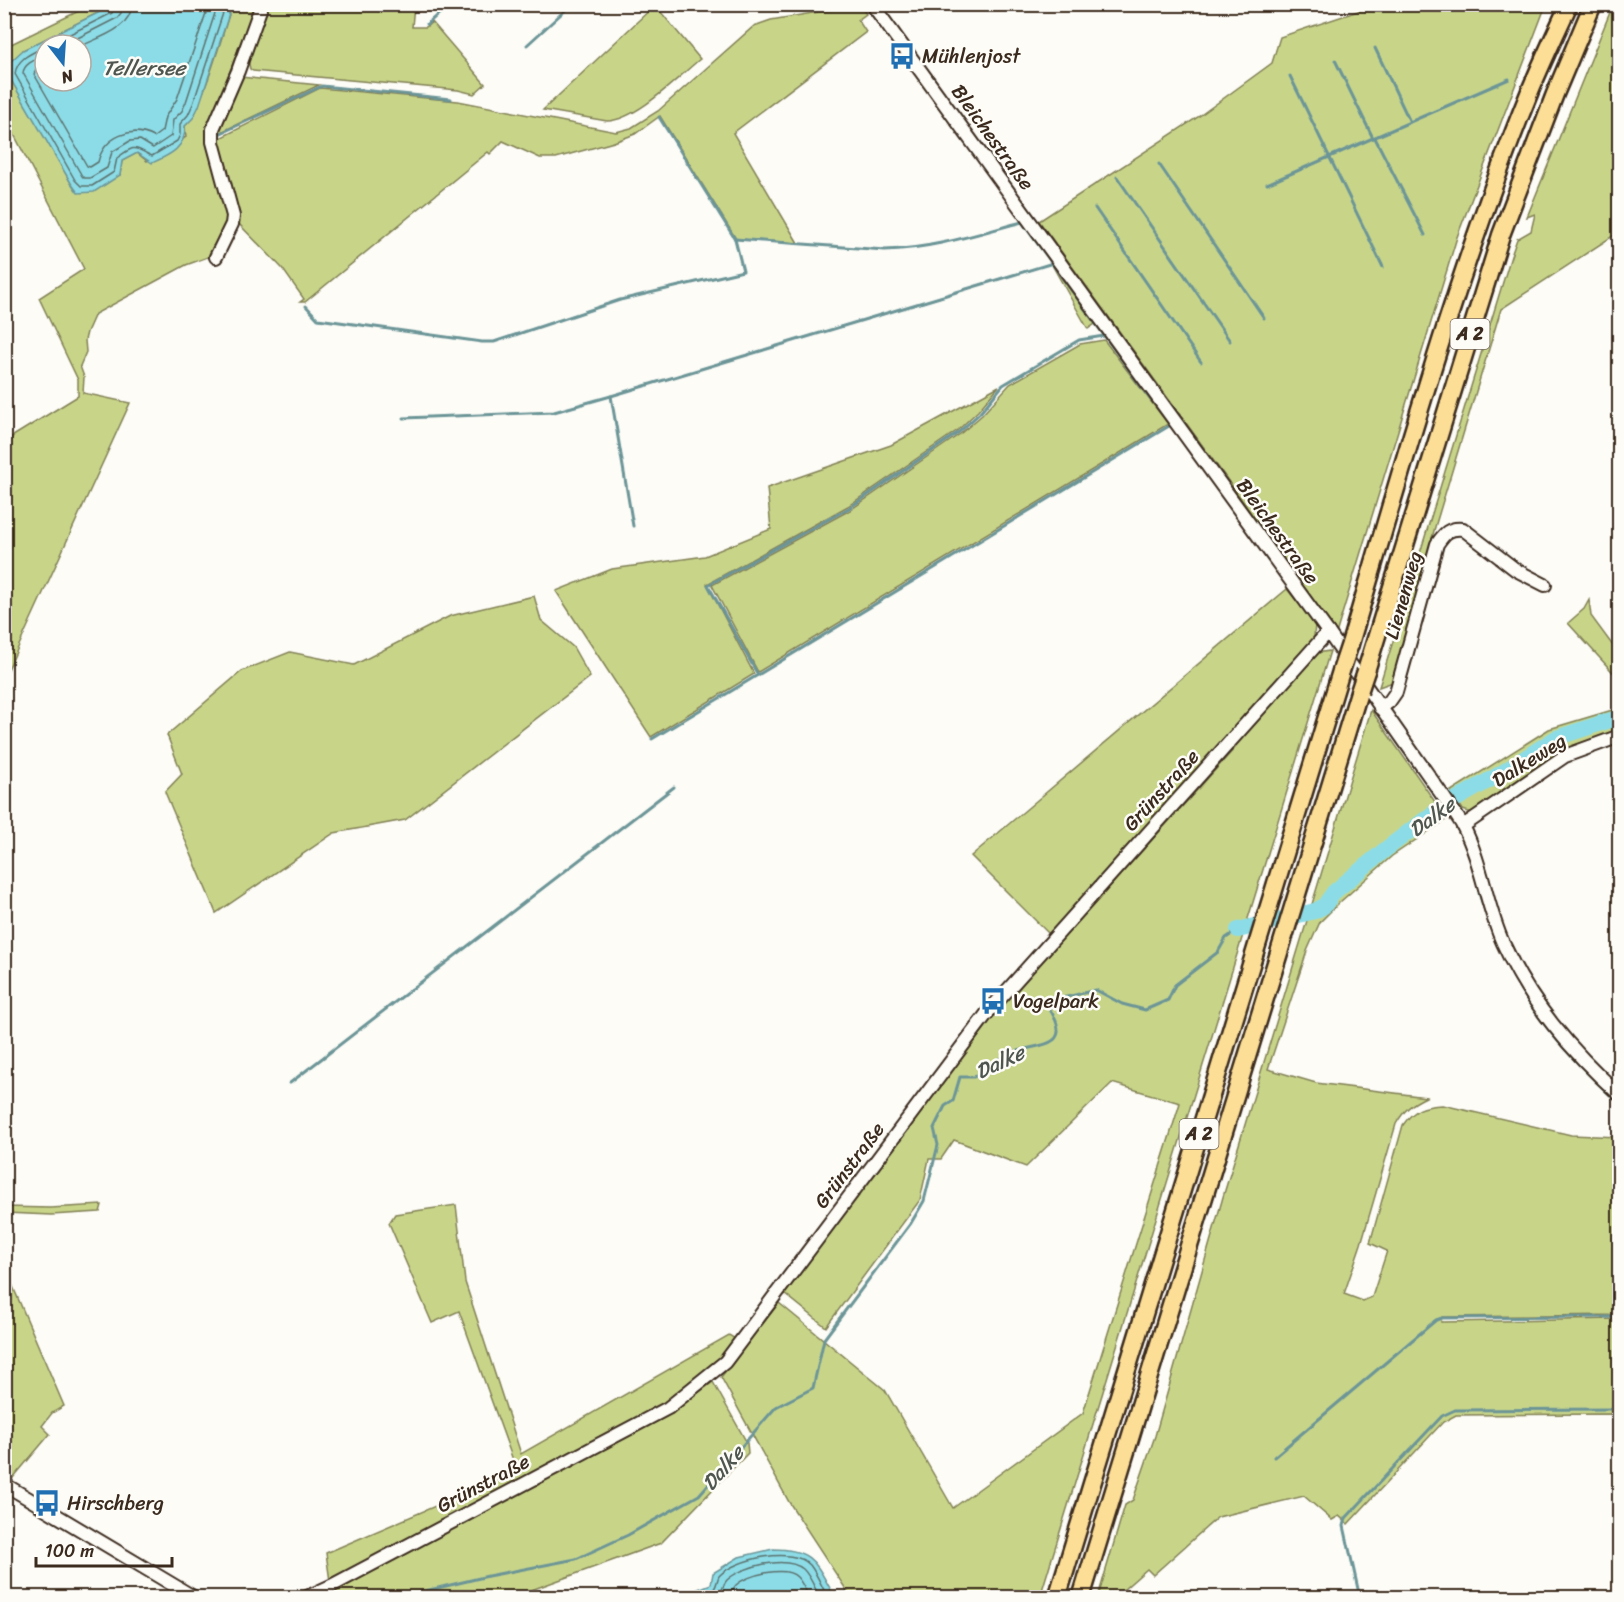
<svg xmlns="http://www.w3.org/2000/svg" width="1624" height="1602" viewBox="0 0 1624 1602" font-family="Sriracha,sans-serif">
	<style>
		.green { fill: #c8d589; stroke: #828054; stroke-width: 1.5 }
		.water { fill: #8cdce7; stroke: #6c9597; stroke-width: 1.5; fill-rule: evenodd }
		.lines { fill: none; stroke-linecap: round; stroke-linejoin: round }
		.shore { stroke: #5b716e; stroke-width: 1.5 }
		.stream { stroke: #6c9597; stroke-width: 3 }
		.river { stroke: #8cdce7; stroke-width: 16 }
		.minor-casing { stroke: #3b2a1e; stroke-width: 16 }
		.highway-casing { stroke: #3b2a1e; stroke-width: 21 }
		.minor { stroke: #fdfcf7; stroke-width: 12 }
		.highway { stroke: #fcde96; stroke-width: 16 }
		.highway-bridge-casing { stroke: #3b2a1e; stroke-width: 21; stroke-linecap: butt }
		.highway-bridge { stroke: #fcde96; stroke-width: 16 }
		.labels { text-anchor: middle; stroke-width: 5; stroke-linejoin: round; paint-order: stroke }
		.shield { fill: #fdfcf7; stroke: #75695f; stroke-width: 1.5 }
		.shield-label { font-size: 18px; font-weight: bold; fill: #3b2a1e }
		.poi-label { font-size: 20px; fill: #3b2a1e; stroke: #fdfcf7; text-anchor: start }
		.street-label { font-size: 20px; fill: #3b2a1e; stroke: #fdfcf7 }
		.water-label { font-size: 21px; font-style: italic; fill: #4f5650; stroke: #fdfcf7 }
	</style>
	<rect width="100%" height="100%" fill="#fdfcf7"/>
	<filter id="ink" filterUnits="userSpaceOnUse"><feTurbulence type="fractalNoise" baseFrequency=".0167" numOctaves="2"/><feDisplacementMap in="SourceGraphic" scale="12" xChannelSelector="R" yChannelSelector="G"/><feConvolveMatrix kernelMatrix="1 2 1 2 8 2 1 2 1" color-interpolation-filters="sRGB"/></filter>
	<g filter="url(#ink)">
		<!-- green -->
		<g class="green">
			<path d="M91 5H114L23 50 43 133 71 183 120 175 122 161 137 153 147 161 186 137 185 126C201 113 224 29 232 5H255L208 129 227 212V221L217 245 213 246 208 257 186 265 95 314 87 332 85 340 86 352 80 366 84 377 83 393 130 403 5 676V441L78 396V380L39 298 84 269 5 117V47Z"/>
			<path d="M268 5H414L412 27H426L432 22 485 84 474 94 458 90 253 71 250 69 248 60Z"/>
			<path d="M655 5 700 59C677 78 637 120 607 121L543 110Z"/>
			<path d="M860 5 866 14 858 20 866 32 733 133 798 243 736 239 660 116 635 134 614 142 556 158H540L503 141 490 154 488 152 305 302H300L304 299 282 268 239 224 216 140 320 88 458 101 616 132 631 128 658 111 754 26 771 20Z"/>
			<path d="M1376 5H1546L1457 237 1336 634 1237 493 1039 221 1198 117 1272 63 1280 37Z"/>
			<path d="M1613 5H1619V232L1501 309 1435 527 1393 682 1379 687 1511 256 1517 239 1531 231 1535 214 1527 217Z"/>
			<path d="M240 77 319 85 217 134Z"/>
			<path d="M1052 265 1095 324 1088 329Z"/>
			<path d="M1104 340 1168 424 758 672 712 585 850 510 960 434 982 415 1010 384 1080 344Z"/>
			<path d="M999 386 978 411 958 430 848 506 707 584 754 674 651 737 556 591 612 569 705 556 771 529 767 488 891 445Z"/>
			<path d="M1287 589 1315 624 1314 636 1311 643 1050 935 971 856Z"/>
			<path d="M534 596 541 620 573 647 590 677 405 820 334 833 216 913 165 792 182 774 167 735 242 671 290 652 354 665 450 616Z"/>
			<path d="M1589 600 1591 616 1619 654V679L1568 623 1584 609Z"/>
			<path d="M1330 651 1040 1597H851L789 1502 721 1377 779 1303 885 1390 953 1508 1083 1413 1180 1103 1112 1083 1026 1167 954 1140 941 1159H929L920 1200 826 1327 784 1293 993 1016 1235 748 1232 745 1316 653Z"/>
			<path d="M1619 708V731L1472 813 1463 810 1451 791 1549 729Z"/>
			<path d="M1371 710 1447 819 1392 856 1340 902 1320 922 1307 951 1268 1069 1316 1083 1426 1097C1411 1104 1404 1110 1396 1124L1361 1244 1344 1294 1363 1301 1372 1297 1387 1251 1370 1243 1403 1125C1414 1109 1423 1106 1443 1105L1571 1135 1619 1137V1315L1442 1317 1441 1322 1619 1319V1451L1615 1414 1456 1415 1443 1422 1348 1524 1339 1516 1332 1520 1304 1496 1218 1517 1153 1575 1147 1569 1115 1597H1098L1125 1505 1133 1500 1155 1436 1223 1197Z"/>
			<path d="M102 1205 100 1212 51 1215 5 1213V1207L50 1208Z"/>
			<path d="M456 1205 465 1282 521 1454 729 1335 737 1340 723 1357 666 1403 330 1581 326 1553 517 1471 459 1311 432 1323 389 1223 395 1214Z"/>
			<path d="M5 1268 64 1406 52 1413 42 1426 50 1434 12 1479 4 1476Z"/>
			<path d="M713 1382 747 1443 748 1453 661 1543 512 1597 315 1598 671 1413Z"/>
		</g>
		<!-- water -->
		<g class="water">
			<path d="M114 5H232L199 106 193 118 185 126C186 148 170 155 152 163L137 153 122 161 120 175 94 192 78 193 71 183 8 75 10 62 23 50ZM45 45H81V81H45Z"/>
			<path d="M773 1549C815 1549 816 1565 835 1597H678L711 1584 713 1573 739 1557Z"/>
		</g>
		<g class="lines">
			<!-- shore -->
			<g class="shore">
				<path d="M48 45 112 13 115 4"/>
				<path d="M64 45 117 18 121 13 123 4"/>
				<path d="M81 46C100 37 131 29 132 4"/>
				<path d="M45 47C32 53 17 58 15 74L75 180 81 186H92L114 172 117 158C137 143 134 148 152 156L177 141 180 135V124L188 115 193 104 226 4"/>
				<path d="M45 55C37 59 24 63 23 73L82 176 84 178H90L107 168 112 152 130 141 140 140 153 148 171 136 173 120 182 111 186 102 218 4"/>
				<path d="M45 65 36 69 34 74 87 166 90 167 98 162C104 137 131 125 154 137L162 131 165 117 177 99 209 4"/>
				<path d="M694 1598 714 1589C717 1585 717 1580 719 1576 734 1559 793 1546 810 1565 817 1574 822 1587 828 1598"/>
				<path d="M714 1598C725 1592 721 1586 727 1580 742 1566 786 1555 803 1569 810 1575 815 1589 820 1598"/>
				<path d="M729 1598C731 1594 733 1588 736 1585 746 1575 786 1565 797 1577 802 1582 806 1591 809 1598"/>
			</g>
			<!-- stream -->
			<g class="stream">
				<path d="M427 24 450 4"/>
				<path d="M527 45 572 4"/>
				<path d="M1375 48 1410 122"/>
				<path d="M1335 60 1373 138"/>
				<path d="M1290 76 1383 267"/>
				<path d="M659 117 735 239"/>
				<path d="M217 135 322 86 451 99"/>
				<path d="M1375 138 1425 235"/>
				<path d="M1159 164 1264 318"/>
				<path d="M1117 177 1230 341"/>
				<path d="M1267 184 1509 79"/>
				<path d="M1095 208 1201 362"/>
				<path d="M306 306 318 319 482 342H494L620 300 743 271 735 239 885 250C932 249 977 234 1022 222L1151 400"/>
				<path d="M611 396 1053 263"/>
				<path d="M404 418 554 412 611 396 633 526"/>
				<path d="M758 675 708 585 849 508 959 432 980 413 1003 385 1079 340 1104 336"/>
				<path d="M652 739 1169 426"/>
				<path d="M1479 893 1485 911"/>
				<path d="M1488 920 1505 961"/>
				<path d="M1509 969C1537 1023 1576 1064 1620 1104"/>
				<path d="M290 1083 674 787"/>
				<path d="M1620 1401V1412"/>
				<path d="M1274 1457 1436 1320 1442 1318 1620 1317"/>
				<path d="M396 1598 488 1576 576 1559 628 1535 699 1495 776 1407 813 1388 824 1339 911 1223 924 1201 938 1145 934 1128 945 1106 953 1101 960 1077H974C985 1067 1000 1058 1015 1052 1040 1043 1075 1048 1049 1008L1050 1001 1096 990 1122 1004 1145 1010 1168 1000 1175 985 1218 952 1226 938 1238 930"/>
				<path d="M1360 1598 1344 1526 1346 1518 1442 1416 1455 1410 1619 1409"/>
			</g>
			<!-- river -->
			<path class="river" d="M1238 930 1315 911 1324 906 1334 892 1386 849 1439 809 1500 774 1556 738 1620 717"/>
			<defs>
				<g id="minor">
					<path d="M872 4 1328 632 1445 799C1451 808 1458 817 1463 826 1482 863 1486 905 1503 943 1530 1003 1571 1051 1620 1095"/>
					<path d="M216 257 232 224 233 216 213 142V129L238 71 262 4"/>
					<path d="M1380 708 1389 702 1396 692 1437 544C1444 534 1449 527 1463 529L1516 570 1545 585"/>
					<path d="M1463 826 1565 756 1620 736"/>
					<path d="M4 1484 195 1598"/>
					<path d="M305 1598 331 1586 668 1408 725 1362 988 1012 1328 632"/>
				</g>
				<g id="highway">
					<path d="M1350 644C1405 459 1457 271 1530 91 1542 62 1556 33 1569 4"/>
					<path d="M1366 671 1501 235 1555 94 1593 4"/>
					<path d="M1057 1598 1341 671"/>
					<path d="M1081 1598 1359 692"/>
				</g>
			</defs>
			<!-- minor casing -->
			<use href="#minor" class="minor-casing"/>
			<!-- highway casing -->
			<use href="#highway" class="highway-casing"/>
			<!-- minor -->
			<use href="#minor" class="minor"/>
			<!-- highway -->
			<use href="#highway" class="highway"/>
			<defs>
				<g id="highway-bridge">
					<path d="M1341 671 1350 644"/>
					<path d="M1359 692 1366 671"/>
				</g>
			</defs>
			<!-- highway-bridge casing -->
			<use href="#highway-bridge" class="highway-bridge-casing"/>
			<!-- highway-bridge -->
			<use href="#highway-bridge" class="highway-bridge"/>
		</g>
	</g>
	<!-- icons -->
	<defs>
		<symbol id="bus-bare" viewBox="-9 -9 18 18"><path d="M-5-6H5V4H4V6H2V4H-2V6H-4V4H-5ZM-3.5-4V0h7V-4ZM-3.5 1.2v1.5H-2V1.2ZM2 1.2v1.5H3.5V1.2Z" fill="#1f6fb2" stroke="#fdfcf7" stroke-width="2.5" paint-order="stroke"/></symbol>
	</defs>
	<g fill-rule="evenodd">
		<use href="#bus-bare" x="883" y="37" width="38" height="38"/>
		<use href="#bus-bare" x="974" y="982" width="38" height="38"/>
		<use href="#bus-bare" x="28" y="1484" width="38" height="38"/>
	</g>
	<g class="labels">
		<!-- shield labels -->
		<g class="shield">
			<rect x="1450.5" y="319" width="39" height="30" rx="4.5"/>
			<rect x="1179.5" y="1119" width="39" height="30" rx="4.5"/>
		</g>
		<g class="shield-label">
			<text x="1470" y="340">A 2</text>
			<text x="1199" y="1140">A 2</text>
		</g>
		<!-- poi labels -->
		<g class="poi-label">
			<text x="922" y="63">Mühlenjost</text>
			<text x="1013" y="1008">Vogelpark</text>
			<text x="67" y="1510">Hirschberg</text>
		</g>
		<!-- street labels -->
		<g class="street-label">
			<text transform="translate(993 137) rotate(54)" y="7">Bleichestraße</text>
			<text transform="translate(1278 531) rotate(54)" y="7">Bleichestraße</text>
			<text transform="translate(1403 595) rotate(-74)" y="7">Lienenweg</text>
			<text transform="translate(1529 760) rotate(-32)" y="7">Dalkeweg</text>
			<text transform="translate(1161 790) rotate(-48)" y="7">Grünstraße</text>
			<text transform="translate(849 1165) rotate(-53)" y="7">Grünstraße</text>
			<text transform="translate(483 1483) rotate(-28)" y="7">Grünstraße</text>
		</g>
		<!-- water labels -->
		<g class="water-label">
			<text x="144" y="75">Tellersee</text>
			<text transform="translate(1432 817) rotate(-36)" y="7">Dalke</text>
			<text transform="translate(1000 1062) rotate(-25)" y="7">Dalke</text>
			<text transform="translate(723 1468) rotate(-49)" y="7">Dalke</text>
		</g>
	</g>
	<!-- margin -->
	<rect width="1624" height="1602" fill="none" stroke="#fdfcf7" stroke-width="24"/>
	<rect x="12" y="12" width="1600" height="1578" fill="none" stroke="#3b2a1e" stroke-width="2" filter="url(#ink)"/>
	<!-- north arrow -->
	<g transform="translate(63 63) rotate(163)"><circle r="28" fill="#fdfcf7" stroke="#afa8a0" stroke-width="1.5"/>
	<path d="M0-4.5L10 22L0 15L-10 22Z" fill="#1f6fb2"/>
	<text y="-9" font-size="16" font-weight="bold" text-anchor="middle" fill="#3b2a1e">N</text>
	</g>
	<!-- scale -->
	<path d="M36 1557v9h136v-9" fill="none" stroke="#3b2a1e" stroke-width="3"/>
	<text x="45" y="1557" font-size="18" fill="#3b2a1e" stroke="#fdfcf7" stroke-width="4.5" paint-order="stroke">100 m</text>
</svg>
